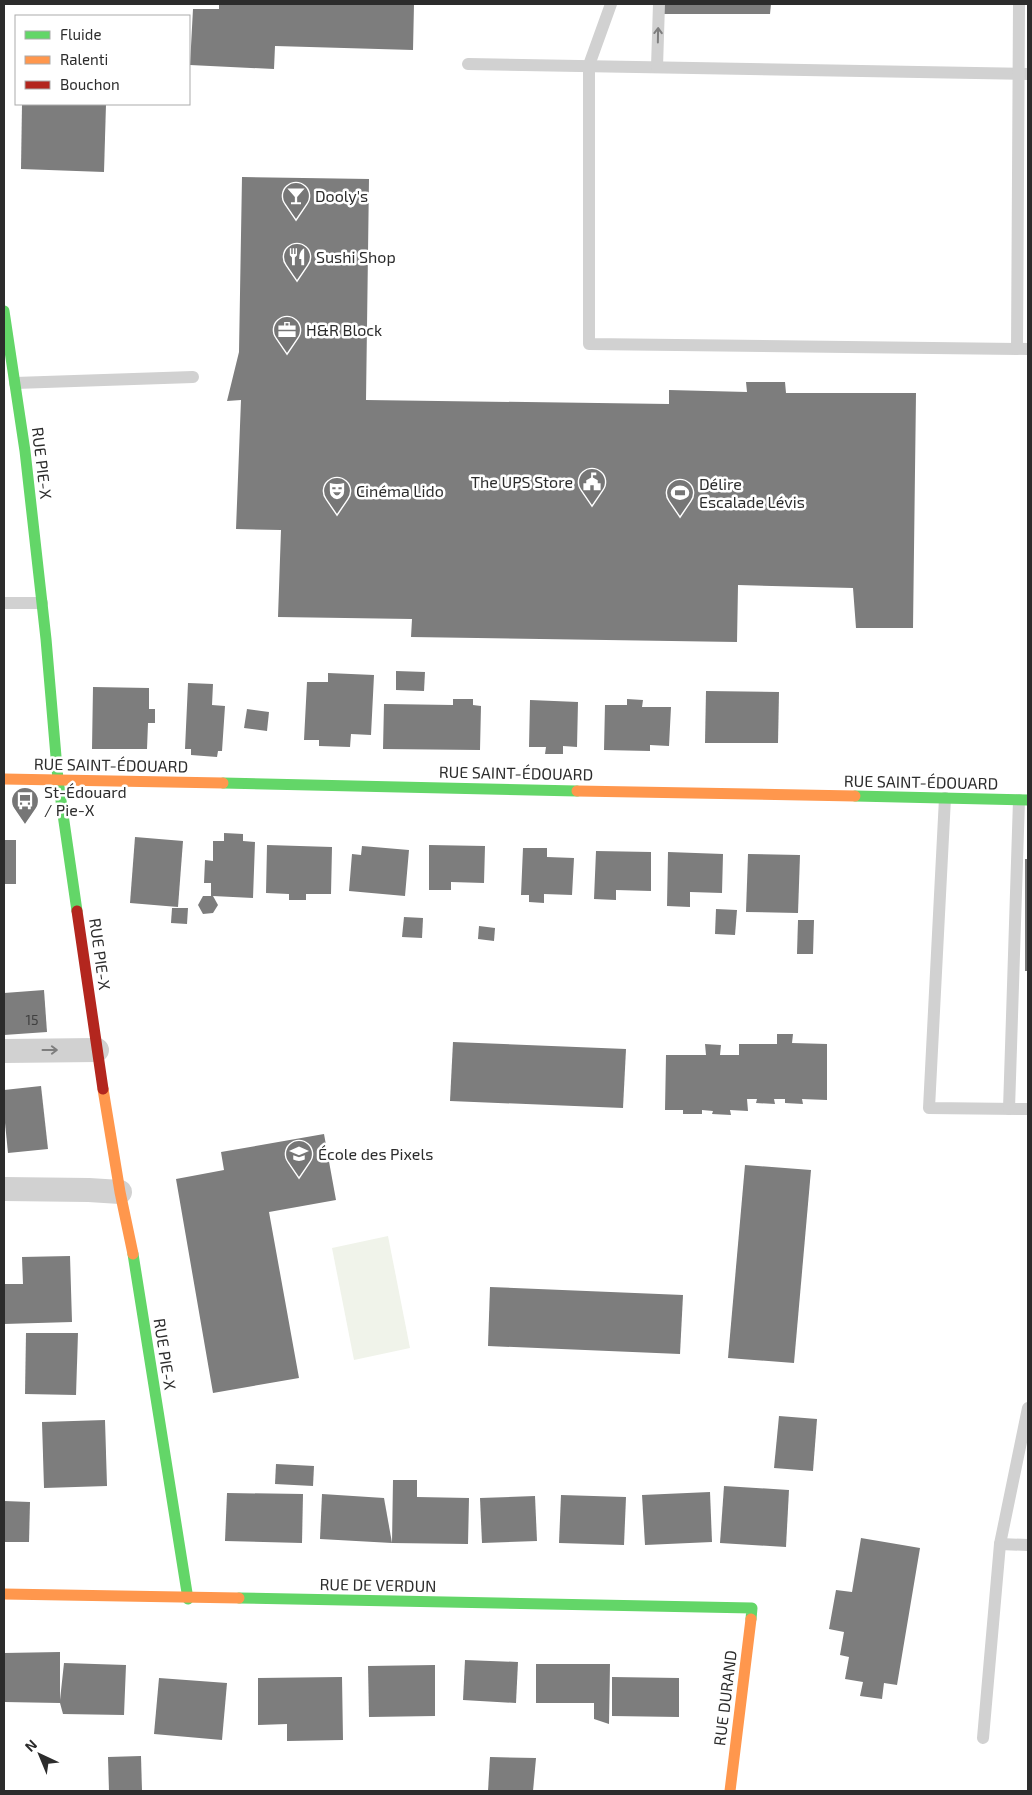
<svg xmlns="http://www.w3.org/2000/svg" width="1032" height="1795" viewBox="0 0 1032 1795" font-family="'Exo 2',sans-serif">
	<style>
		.green { fill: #f0f3ea }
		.building { fill: #7d7d7d }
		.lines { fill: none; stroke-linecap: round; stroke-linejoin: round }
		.lane { stroke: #d1d1d1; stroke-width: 12 }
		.street { stroke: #d1d1d1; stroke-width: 24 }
		.fast { stroke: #63d668; stroke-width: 11 }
		.slow { stroke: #ff974d; stroke-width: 11 }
		.jam { stroke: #b3261e; stroke-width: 11 }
		.oneway { stroke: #7e7e7e }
		.labels { text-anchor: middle; stroke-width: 5; stroke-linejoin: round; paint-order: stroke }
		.number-label { font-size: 14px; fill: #404040 }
		.poi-label { font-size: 16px; fill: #2c2c2c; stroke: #fff; text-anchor: start }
		.street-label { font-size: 16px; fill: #2c2c2c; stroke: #fff }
	</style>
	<rect width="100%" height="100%" fill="#fff"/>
	<!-- green -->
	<path class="green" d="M388 1236 410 1348 354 1360 332 1248Z"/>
	<!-- building -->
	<g class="building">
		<path d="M219 4H414L413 50 275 46 274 69 190 65 193 9H219Z"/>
		<path d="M663 4H771L770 14H662Z"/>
		<path d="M22 104H106L104 172 21 169Z"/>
		<path d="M242 177 369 179 366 400 669 404V390L747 392 746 382H785L786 393H916L913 628H856L853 588 738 585 737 642 411 637 412 619 278 617 281 530 236 529 241 400 227 401 239 352Z"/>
		<path d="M396 671 425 672 424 691 396 690Z"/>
		<path d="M328 673 374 675 371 735 351 734 350 747 319 746V740H304L307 682H328Z"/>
		<path d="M188 683 213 684 212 705 225 706 222 751H218L217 757 191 755V749H185Z"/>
		<path d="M93 687 149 688V709H155V723H148L147 749H92Z"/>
		<path d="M706 691 779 692 778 743H705Z"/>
		<path d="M453 699H473V705L481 706 480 750 383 749 384 704 453 705Z"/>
		<path d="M627 699 643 700 642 707H671L669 746 650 745V751L604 750 605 705H627Z"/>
		<path d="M530 700 578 702 577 747 563 746V754H545L546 747H529Z"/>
		<path d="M247 709 269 712 267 731 244 728Z"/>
		<path d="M224 833 243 834V841L255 842 253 898 213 896 218 905 213 913 203 914 198 905 203 896H211V883H204L205 860 213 861V841H224Z"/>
		<path d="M135 837 183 841 178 907 130 903Z"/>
		<rect x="4" y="840" width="12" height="44"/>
		<path d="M267 845 332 847 331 894H306V900H289V894L266 893Z"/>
		<path d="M429 845 485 846 484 883 451 882V890H429Z"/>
		<path d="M362 846 409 850 405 896 349 891 352 854 361 855Z"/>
		<path d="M523 848H547V857L574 858 572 895 544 894V903L529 902V895H521Z"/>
		<path d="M596 851 651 852V891L616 890V900L594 899Z"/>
		<path d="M668 852 723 854 722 893 690 892V907L667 906Z"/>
		<path d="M748 854 800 855 798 913 746 912Z"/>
		<rect x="1025" y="859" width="3" height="112"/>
		<path d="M172 908H188L187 924 171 923Z"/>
		<path d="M716 909 737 910 735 935 715 934Z"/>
		<path d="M404 917 423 918 422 938 402 937Z"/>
		<path d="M798 920H814L813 954H797Z"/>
		<path d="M479 926 495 928 494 941 478 939Z"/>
		<path d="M44 990 47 1032 4 1035V993Z"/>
		<path d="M777 1034H793L792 1043 827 1044V1100L802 1099 803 1104 785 1103V1099H774L775 1104 756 1103 757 1099H747L748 1111 730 1110 731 1115 712 1114 713 1111 702 1110V1114H683V1110H665L666 1055H706L705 1044 721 1045 720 1055H739V1044H777Z"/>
		<path d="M453 1042 626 1049 623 1108 450 1101Z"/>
		<path d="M41 1086 48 1149 8 1153 4 1113V1090Z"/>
		<path d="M324 1134 336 1200 269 1212 299 1378 213 1393 176 1179 224 1170 221 1152Z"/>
		<path d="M745 1165 811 1170 794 1363 728 1358Z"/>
		<path d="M70 1256 72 1322 4 1324V1284H23L22 1257Z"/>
		<path d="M490 1287 683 1295 680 1354 488 1346Z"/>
		<path d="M26 1333H78L76 1395 25 1394Z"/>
		<path d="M779 1416 817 1419 813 1471 774 1468Z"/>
		<path d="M105 1420 107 1486 44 1488 42 1422Z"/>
		<path d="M276 1464 314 1466 313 1486 275 1484Z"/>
		<path d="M393 1480H417V1497L469 1498 468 1544 392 1543Z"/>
		<path d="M724 1486 789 1490 786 1547 720 1543Z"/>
		<path d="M710 1492 712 1542 645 1545 642 1495Z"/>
		<path d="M227 1493 303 1494 302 1543 225 1541Z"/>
		<path d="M322 1494 384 1498 392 1543 320 1539Z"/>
		<path d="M561 1495 626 1497 624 1545 559 1543Z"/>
		<path d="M535 1496 537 1541 482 1543 480 1498Z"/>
		<path d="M4 1501 30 1502 29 1542H4Z"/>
		<path d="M861 1538 920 1548 897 1685 884 1683 882 1699 860 1696 863 1682 845 1679 849 1657 840 1655 844 1632 829 1629 836 1590 852 1592Z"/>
		<path d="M60 1652V1700L64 1663 126 1665 124 1715 63 1714 60 1703 4 1702V1653Z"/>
		<path d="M465 1660 518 1662 516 1703 463 1700Z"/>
		<path d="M536 1664H610L609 1724 594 1719V1703H536Z"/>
		<path d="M435 1665V1716L369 1717 368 1666Z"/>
		<path d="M342 1677 343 1740 287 1741V1724L258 1725V1678Z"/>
		<path d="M612 1677 679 1678V1717L612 1716Z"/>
		<path d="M159 1678 227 1683 222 1740 154 1734Z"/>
		<path d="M141 1756 142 1791H109L108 1757Z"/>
		<path d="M490 1757 536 1758 533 1791H488Z"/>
	</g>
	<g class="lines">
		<!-- lane -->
		<g class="lane">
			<path d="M611 4 589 65V344L1028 349"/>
			<path d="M468 64 1028 74"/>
			<path d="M657 67 659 4"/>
			<path d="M1017 349 1019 4"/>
			<path d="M15 383 193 377"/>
			<path d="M4 603H42"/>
			<path d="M945 798 929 1108 1028 1109"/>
			<path d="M1009 1109 1019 800"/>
			<path d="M1000 1544 1028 1545"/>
			<path d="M983 1738 1000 1544 1028 1408"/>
		</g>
		<!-- street -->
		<g class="street">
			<path d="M4 1051 97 1050"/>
			<path d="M4 1189 89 1190 120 1192"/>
		</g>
		<!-- fast -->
		<g class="fast">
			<path d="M4 311 25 451 46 639 58 780 77 911"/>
			<path d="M223 783 577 791"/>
			<path d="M855 796 1028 800"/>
			<path d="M133 1254 188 1599"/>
			<path d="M239 1598 752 1608 751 1619"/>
		</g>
		<!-- slow -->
		<g class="slow">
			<path d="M4 779 223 783"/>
			<path d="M577 791 855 796"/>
			<path d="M103 1089 120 1192 133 1254"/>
			<path d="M4 1594 239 1598"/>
			<path d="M730 1791 751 1619"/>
		</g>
		<!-- jam -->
		<path class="jam" d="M77 911 103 1089"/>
	</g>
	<!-- one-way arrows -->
	<defs><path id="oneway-shaft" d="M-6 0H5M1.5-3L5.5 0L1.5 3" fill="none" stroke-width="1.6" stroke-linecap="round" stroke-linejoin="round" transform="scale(1.25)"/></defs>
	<g class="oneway">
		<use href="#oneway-shaft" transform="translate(658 35) rotate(-89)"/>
		<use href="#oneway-shaft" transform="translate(50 1050)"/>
	</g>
	<!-- icons -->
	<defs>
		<symbol id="bar-pin" viewBox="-11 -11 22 30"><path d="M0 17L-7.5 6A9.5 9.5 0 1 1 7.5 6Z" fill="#767676" stroke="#fff"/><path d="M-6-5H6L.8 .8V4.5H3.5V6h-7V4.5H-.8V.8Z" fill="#fff"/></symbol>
		<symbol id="restaurant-pin" viewBox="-11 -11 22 30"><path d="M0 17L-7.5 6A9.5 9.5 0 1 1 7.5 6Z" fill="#767676" stroke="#fff"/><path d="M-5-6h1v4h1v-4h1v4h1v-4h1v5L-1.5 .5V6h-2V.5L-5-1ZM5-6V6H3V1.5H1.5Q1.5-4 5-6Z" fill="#fff"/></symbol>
		<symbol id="office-pin" viewBox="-11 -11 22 30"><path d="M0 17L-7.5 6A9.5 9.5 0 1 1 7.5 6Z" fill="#767676" stroke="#fff"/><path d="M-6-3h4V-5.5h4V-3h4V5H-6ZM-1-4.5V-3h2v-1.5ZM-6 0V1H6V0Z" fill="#fff"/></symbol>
		<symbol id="civic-pin" viewBox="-11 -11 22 30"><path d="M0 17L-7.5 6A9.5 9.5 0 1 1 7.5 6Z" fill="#767676" stroke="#fff"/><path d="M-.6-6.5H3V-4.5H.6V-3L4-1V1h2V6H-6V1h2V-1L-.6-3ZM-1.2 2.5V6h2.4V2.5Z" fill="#fff"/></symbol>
		<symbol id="theatre-pin" viewBox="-11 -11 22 30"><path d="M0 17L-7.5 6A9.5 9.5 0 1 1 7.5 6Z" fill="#767676" stroke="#fff"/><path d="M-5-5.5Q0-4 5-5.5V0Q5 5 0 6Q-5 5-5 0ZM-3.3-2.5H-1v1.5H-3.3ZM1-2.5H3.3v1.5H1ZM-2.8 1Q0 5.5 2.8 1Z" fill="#fff"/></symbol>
		<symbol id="stadium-pin" viewBox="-11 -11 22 30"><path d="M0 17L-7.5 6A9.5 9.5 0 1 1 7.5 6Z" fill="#767676" stroke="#fff"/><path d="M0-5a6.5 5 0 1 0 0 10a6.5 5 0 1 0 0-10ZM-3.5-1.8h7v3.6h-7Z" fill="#fff"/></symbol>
		<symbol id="bus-pin" viewBox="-11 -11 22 30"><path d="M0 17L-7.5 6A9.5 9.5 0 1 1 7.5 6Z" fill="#767676" stroke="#fff"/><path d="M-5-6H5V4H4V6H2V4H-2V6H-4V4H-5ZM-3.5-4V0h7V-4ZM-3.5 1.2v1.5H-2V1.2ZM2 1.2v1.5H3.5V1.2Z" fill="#fff"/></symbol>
		<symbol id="school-pin" viewBox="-11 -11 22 30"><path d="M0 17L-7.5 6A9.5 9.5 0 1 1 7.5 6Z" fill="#767676" stroke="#fff"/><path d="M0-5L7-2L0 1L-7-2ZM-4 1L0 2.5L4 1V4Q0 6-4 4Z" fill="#fff"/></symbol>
	</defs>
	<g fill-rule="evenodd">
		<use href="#bar-pin" x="280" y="180" width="32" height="43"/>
		<use href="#restaurant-pin" x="281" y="241" width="32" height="43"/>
		<use href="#office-pin" x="271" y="314" width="32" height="43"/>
		<use href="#civic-pin" x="576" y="466" width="32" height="43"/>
		<use href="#theatre-pin" x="321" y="475" width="32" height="43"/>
		<use href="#stadium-pin" x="664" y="477" width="32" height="43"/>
		<use href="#bus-pin" x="9" y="785" width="32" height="43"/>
		<use href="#school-pin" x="283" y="1138" width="32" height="43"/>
	</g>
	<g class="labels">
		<!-- number labels -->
		<g class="number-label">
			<text x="32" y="1025">15</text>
		</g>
		<!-- poi labels -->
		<g class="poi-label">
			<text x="315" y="202">Dooly's</text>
			<text x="316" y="263">Sushi Shop</text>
			<text x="306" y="336">H&amp;R Block</text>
			<text x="573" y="488" text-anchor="end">The UPS Store</text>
			<text x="699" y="490">Délire<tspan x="699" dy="18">Escalade Lévis</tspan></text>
			<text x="356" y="497">Cinéma Lido</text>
			<text x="44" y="798">St-Édouard<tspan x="44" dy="18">/ Pie-X</tspan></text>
			<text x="318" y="1160">École des Pixels</text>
		</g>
		<!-- street labels -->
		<g class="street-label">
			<text transform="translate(42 463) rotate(83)" y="6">RUE PIE-X</text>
			<text transform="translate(111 765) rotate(1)" y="6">RUE SAINT-ÉDOUARD</text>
			<text transform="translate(516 773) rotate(1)" y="6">RUE SAINT-ÉDOUARD</text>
			<text transform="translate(921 782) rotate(1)" y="6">RUE SAINT-ÉDOUARD</text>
			<text transform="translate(100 954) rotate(82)" y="6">RUE PIE-X</text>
			<text transform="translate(165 1354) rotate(81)" y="6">RUE PIE-X</text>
			<text transform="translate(378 1585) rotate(1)" y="6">RUE DE VERDUN</text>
			<text transform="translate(725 1698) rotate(-83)" y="6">RUE DURAND</text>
		</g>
	</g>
	<!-- border -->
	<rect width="1032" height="1795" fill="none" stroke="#2c2c2c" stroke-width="10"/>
	<!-- legend -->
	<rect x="15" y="15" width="175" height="90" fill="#ffffff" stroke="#ababab"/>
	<rect x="25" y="31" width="25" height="8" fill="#63d668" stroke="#ababab"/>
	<text x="60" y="40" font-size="15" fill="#2c2c2c">Fluide</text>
	<rect x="25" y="56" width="25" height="8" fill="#ff974d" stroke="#ababab"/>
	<text x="60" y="65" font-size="15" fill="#2c2c2c">Ralenti</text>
	<rect x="25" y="81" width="25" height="8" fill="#b3261e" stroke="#ababab"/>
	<text x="60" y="90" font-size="15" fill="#2c2c2c">Bouchon</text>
	<!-- north arrow -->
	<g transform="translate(40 1755) rotate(316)" stroke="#ffffff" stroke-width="4" paint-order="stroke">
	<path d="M0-4L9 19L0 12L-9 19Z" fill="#2c2c2c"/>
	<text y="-8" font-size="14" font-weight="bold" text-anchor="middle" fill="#2c2c2c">N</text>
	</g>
</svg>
